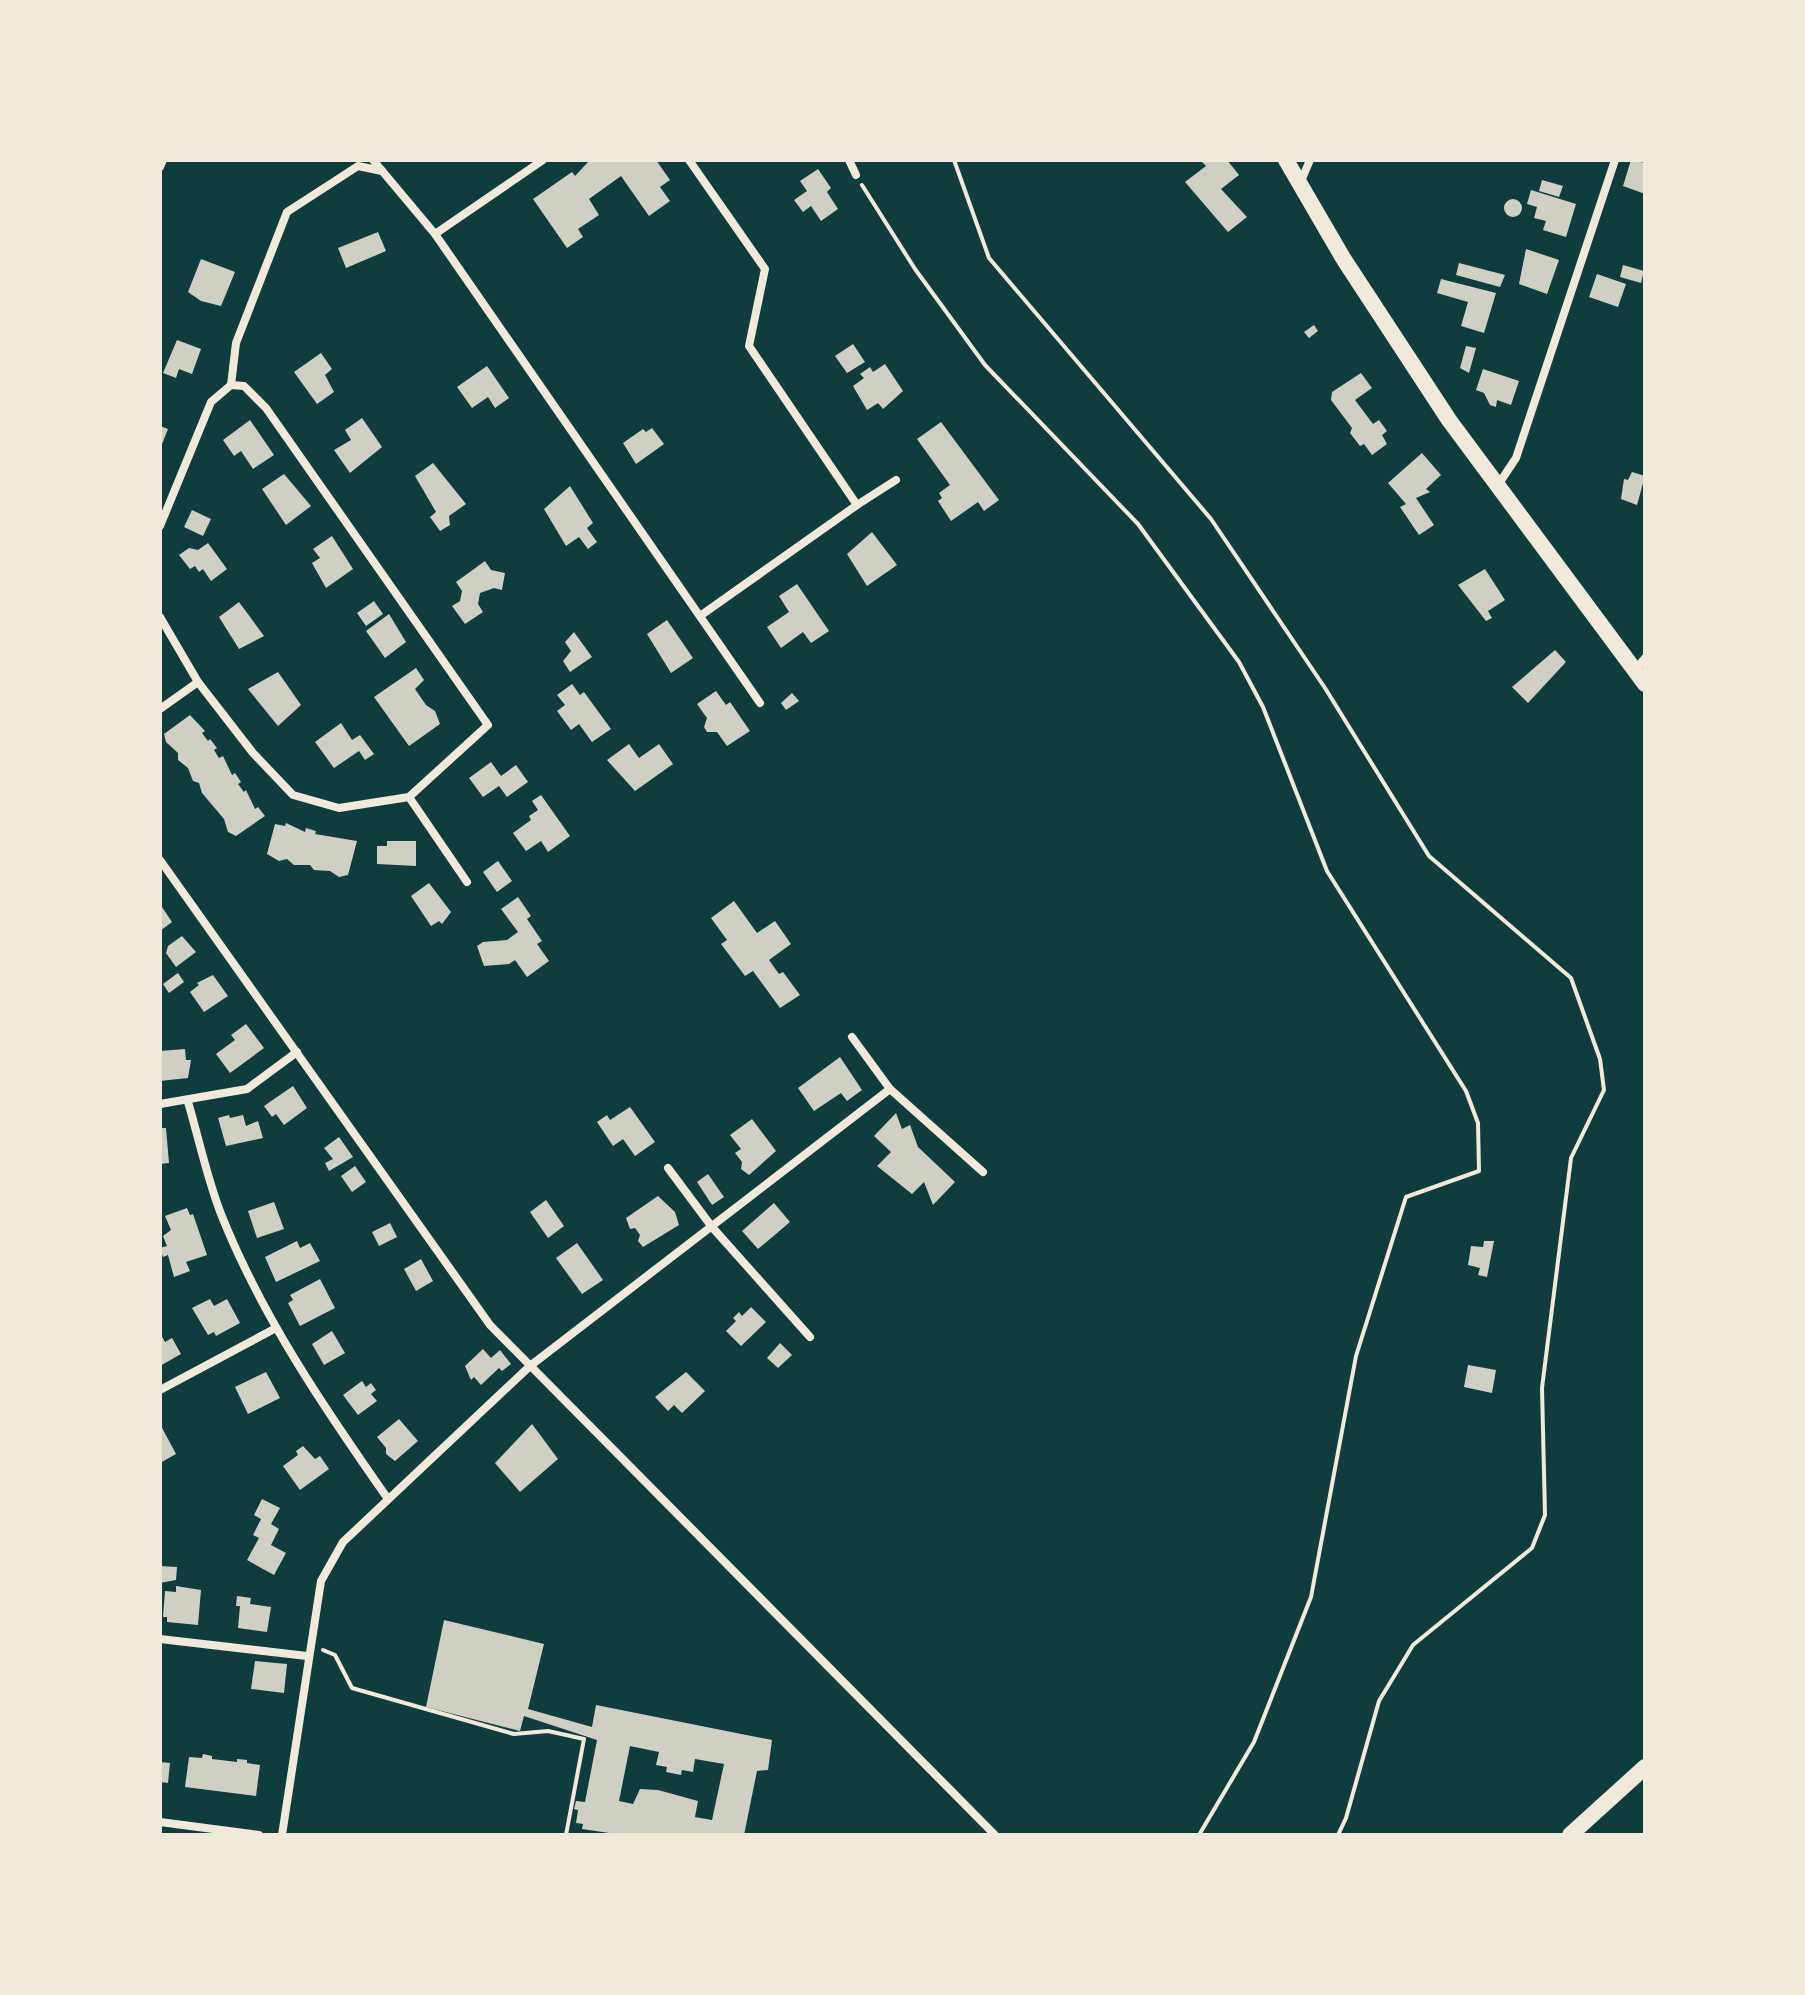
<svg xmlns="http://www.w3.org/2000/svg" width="1805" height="1995" viewBox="0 0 1805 1995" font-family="'Sofia Sans Condensed',sans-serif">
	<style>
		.building { fill: #cfcfc3; fill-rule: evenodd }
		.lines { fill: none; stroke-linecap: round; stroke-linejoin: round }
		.path { stroke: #f1e9da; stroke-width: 4 }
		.minor { stroke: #f1e9da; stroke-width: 8 }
		.primary { stroke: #f1e9da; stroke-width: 16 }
	</style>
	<rect width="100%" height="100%" fill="#0f3d3e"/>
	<!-- building -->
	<g class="building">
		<path d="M590 160H656L670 180 660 187 670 201 649 216 621 176 589 199 599 215 578 229 583 237 567 248 533 199 572 172 575 176Z"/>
		<path d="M1205 160H1227L1239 175 1221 189 1247 217 1228 232 1185 182 1206 166 1202 162Z"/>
		<path d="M1631 160 1645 163V194L1623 186Z"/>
		<path d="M818 169 831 188 827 192 838 209 821 221 811 206 803 212 794 200 807 191 800 181Z"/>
		<path d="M1542 180 1563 186 1559 197 1539 191Z"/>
		<path d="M1531 190 1576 204 1566 237 1543 230 1546 221 1534 218 1537 207 1527 204Z"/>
		<circle cx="1513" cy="208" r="9"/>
		<path d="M378 232 386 251 346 268 338 248Z"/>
		<path d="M1526 249 1559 260 1547 294 1519 284Z"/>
		<path d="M201 259 235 272 221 306 201 301 188 292Z"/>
		<path d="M1459 263 1505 275 1500 287 1456 275Z"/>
		<path d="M1623 265 1644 271 1641 283 1620 277Z"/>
		<path d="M1597 274 1626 284 1618 307 1589 297Z"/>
		<path d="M1441 279 1496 293 1484 333 1461 326 1468 302 1437 293Z"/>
		<path d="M1314 325 1318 331 1309 338 1304 332Z"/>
		<path d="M177 340 201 349 192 374 179 369 176 378 163 373Z"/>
		<path d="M853 344 865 362 847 373 835 356Z"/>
		<path d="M1466 346 1476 348 1469 373 1460 368Z"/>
		<path d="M321 353 332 369 325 375 334 392 317 404 294 372Z"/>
		<path d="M885 364 903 391 883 409 878 403 867 410 853 386 864 378 860 374 870 367 873 372Z"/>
		<path d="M487 366 509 398 495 408 488 397 472 408 457 387Z"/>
		<path d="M1483 369 1519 381 1511 405 1497 400 1496 407 1490 405 1484 393 1476 390Z"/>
		<path d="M1361 373 1372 388 1355 400 1373 424 1379 420 1387 431 1382 435 1387 444 1372 455 1364 444 1360 446 1350 433 1352 428 1331 400 1332 392Z"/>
		<path d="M362 418 382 447 350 473 334 450 351 440 345 430Z"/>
		<path d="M250 420 274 455 253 469 241 451 234 456 223 440Z"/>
		<path d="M941 422 999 500 984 511 978 502 951 521 938 501 942 498 939 493 950 485 917 439Z"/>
		<path d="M160 426 168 429 160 449Z"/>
		<path d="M652 428 664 444 636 464 623 443 643 429 646 432Z"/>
		<path d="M1422 453 1441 475 1426 489 1430 492 1416 498 1434 525 1419 535 1400 507 1406 504 1388 483Z"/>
		<path d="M433 463 466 504 449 516 450 525 440 531 430 517 436 512 415 476Z"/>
		<path d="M1632 472 1645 476 1637 505 1621 499 1624 479 1628 480Z"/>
		<path d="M284 474 311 506 286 525 262 489Z"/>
		<path d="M570 486 593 523 587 528 597 542 588 549 579 537 566 546 544 509Z"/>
		<path d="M192 510 211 519 203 536 184 527Z"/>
		<path d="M872 532 897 565 867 586 847 554Z"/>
		<path d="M332 536 353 569 326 588 312 563 320 558 313 549Z"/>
		<path d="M208 543 227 569 211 581 203 569 199 572 195 566 190 569 179 555 189 548 198 550Z"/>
		<path d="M485 561 491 570 505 573 502 590 494 588 480 593 478 604 483 612 465 624 452 606 460 601 462 591 456 582Z"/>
		<path d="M1485 569 1505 600 1488 611 1492 618 1486 621 1458 585Z"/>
		<path d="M797 584 829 631 811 643 803 632 781 648 767 627 789 612 779 596Z"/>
		<path d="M374 601 383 614 366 626 357 613Z"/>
		<path d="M239 602 264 636 239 649 219 617Z"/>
		<path d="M389 614 406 642 385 658 366 631Z"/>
		<path d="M667 620 693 658 671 673 647 634Z"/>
		<path d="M574 632 592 657 570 672 563 661 571 651 565 642Z"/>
		<path d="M1555 650 1566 662 1528 703 1512 687Z"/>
		<path d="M416 668 424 680 415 689 426 705 435 711 440 724 409 746 374 697Z"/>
		<path d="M278 672 301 705 278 726 248 689Z"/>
		<path d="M572 684 580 695 584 692 611 729 592 742 579 724 571 730 557 711 565 705 557 695Z"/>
		<path d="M716 691 726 705 730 702 750 731 727 746 717 732H707L704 727 707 718 697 704Z"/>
		<path d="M792 693 799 701 786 710 781 703Z"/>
		<path d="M190 715 205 731 202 733 208 741 210 739 217 748 214 750 219 758 223 756 232 775 235 773 241 782 238 784 244 792 246 790 255 809 258 807 265 816 236 836 228 832 224 819 202 793 199 783 193 781 188 768 178 760V753L166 742 164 734Z"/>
		<path d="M341 723 352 740 360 735 374 754 365 760 359 751 334 768 315 742Z"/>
		<path d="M629 744 639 758 659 744 673 764 635 791 607 760Z"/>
		<path d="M491 762 501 776 516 765 528 782 507 797 499 786 483 797 469 778Z"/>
		<path d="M541 795 570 836 548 852 541 841 526 851 513 833 531 820 529 816 538 810 532 801Z"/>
		<path d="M286 823 305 832 306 828 316 831 315 834 357 841 348 875 339 877 330 871 314 870 310 865H294L287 859 279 861 267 854 275 824 285 826Z"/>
		<path d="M387 841H416V866L377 864V846H387Z"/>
		<path d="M498 861 512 881 497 892 483 872Z"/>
		<path d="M429 883 451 912 442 924 439 921 431 926 411 896Z"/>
		<path d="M518 897 531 916 527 919 542 941 537 944 549 961 527 977 515 960 509 964 484 966 477 946 483 942 507 940 518 932 501 909Z"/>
		<path d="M734 901 757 933 775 921 791 944 769 960 779 974 783 972 800 995 780 1008 753 971 745 976 721 944 727 940 711 918Z"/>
		<path d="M160 904 172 922 160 931Z"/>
		<path d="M182 936 196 952 176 967 166 953 168 946Z"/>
		<path d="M178 973 184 982 169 993 163 984Z"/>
		<path d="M213 975 228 996 204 1012 190 992 199 985 197 983Z"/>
		<path d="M246 1024 264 1048 230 1073 216 1054 235 1040 231 1035Z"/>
		<path d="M185 1049 186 1060H191L188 1078 160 1081V1051Z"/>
		<path d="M840 1057 862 1090 847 1101 841 1093 814 1111 798 1088Z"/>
		<path d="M293 1086 307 1108 284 1125 276 1114 272 1117 264 1106Z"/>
		<path d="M630 1107 655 1142 635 1156 623 1139 613 1146 597 1122 607 1115 610 1120Z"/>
		<path d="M896 1113 902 1129 910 1125 918 1147 955 1182 933 1205 924 1182 912 1194 877 1166 891 1152 874 1136Z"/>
		<path d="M229 1115 230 1118 243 1115 246 1126 258 1121 263 1138 226 1146 218 1118Z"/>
		<path d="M752 1119 776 1151 749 1175 741 1169 742 1162 735 1153 741 1149 730 1135Z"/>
		<path d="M160 1128H166L169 1163 160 1164Z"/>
		<path d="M339 1137 353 1157 329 1171 325 1163 333 1159 324 1148Z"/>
		<path d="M355 1166 366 1182 352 1192 341 1176Z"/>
		<path d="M708 1174 724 1197 712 1205 697 1182Z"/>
		<path d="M658 1196 675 1212 679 1225 643 1247 638 1241 640 1235 635 1228 630 1229 626 1218Z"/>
		<path d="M546 1200 564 1226 548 1238 530 1212Z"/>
		<path d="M274 1202 284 1229 257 1238 248 1211Z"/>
		<path d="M774 1203 790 1222 758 1249 742 1231Z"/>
		<path d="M187 1208 190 1215 193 1214 207 1255 186 1262 190 1271 174 1277 168 1255 163 1257 160 1248 167 1246 163 1236 171 1230 165 1216Z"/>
		<path d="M390 1223 397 1237 379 1246 372 1232Z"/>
		<path d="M297 1241 300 1248 310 1243 320 1261 276 1282 265 1257Z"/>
		<path d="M1484 1241H1494L1487 1277 1478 1275 1480 1268 1468 1265 1471 1246 1483 1247Z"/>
		<path d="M577 1243 603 1280 582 1294 556 1258Z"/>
		<path d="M421 1259 433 1281 416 1291 404 1269Z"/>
		<path d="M320 1279 335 1308 300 1326 288 1303 293 1300 290 1295Z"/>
		<path d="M210 1299 214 1306 227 1299 240 1323 216 1336 214 1332 208 1335 192 1308Z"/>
		<path d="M751 1307 766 1322 741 1346 726 1331 736 1321 733 1318 739 1312 742 1316Z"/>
		<path d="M332 1331 345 1353 324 1365 312 1344Z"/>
		<path d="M160 1333 165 1342 172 1338 181 1354 160 1366Z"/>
		<path d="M780 1343 792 1355 778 1368 767 1358Z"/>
		<path d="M483 1349 491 1358 500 1350 511 1364 502 1371 499 1368 481 1385 474 1377 471 1380 465 1366Z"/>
		<path d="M1468 1365 1496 1370 1492 1393 1464 1387Z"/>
		<path d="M266 1372 280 1398 248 1414 235 1387Z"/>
		<path d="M686 1372 705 1391 682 1413 674 1405 668 1411 655 1397Z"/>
		<path d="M362 1381 366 1387 371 1383 376 1390 371 1394 377 1401 358 1415 343 1395Z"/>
		<path d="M399 1419 418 1441 395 1461 386 1454V1448L377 1437Z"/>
		<path d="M160 1424 176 1454 160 1463Z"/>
		<path d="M532 1424 558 1459 520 1492 495 1463Z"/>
		<path d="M303 1446 315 1459 320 1456 329 1469 300 1490 283 1466 298 1455 296 1451Z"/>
		<path d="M262 1499 280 1508 271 1524 279 1529 271 1545 286 1553 274 1575 247 1560 259 1538 253 1535 261 1519 254 1515Z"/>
		<path d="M160 1566 177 1567 176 1580 160 1583Z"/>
		<path d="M176 1586 201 1590 198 1625 167 1622V1617H163L165 1591 176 1592Z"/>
		<path d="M237 1596 251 1598 250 1604 271 1607 267 1632 238 1628 240 1606H236Z"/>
		<path d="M444 1620 544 1644 528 1709 592 1727 596 1705 772 1740 768 1770 757 1771 744 1835H623L582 1829 583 1824 576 1823 578 1810 574 1809 576 1801 585 1802 597 1740 524 1716 520 1731 426 1707ZM630 1746 659 1752 656 1765 667 1767 666 1772 681 1775 682 1770 693 1772 695 1759 724 1764 712 1820 695 1817 698 1801 658 1790 640 1789 633 1804 619 1801Z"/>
		<path d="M255 1661 287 1664 284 1693 251 1689Z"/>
		<path d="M203 1754 212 1756V1759L237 1762V1759L247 1760V1763L260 1765 256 1796 185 1787 189 1757 202 1758Z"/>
		<path d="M160 1762 170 1763 168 1783 160 1782Z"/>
	</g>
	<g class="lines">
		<!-- path -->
		<g class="path">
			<path d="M954 160 989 258 1211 519 1325 688 1429 856 1571 978 1600 1059 1604 1090 1571 1158 1542 1388 1545 1515 1532 1548 1413 1645 1379 1701 1346 1818 1338 1835"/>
			<path d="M862 185 915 269 985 365 1138 524 1239 662 1263 707 1327 871 1466 1091 1478 1123 1479 1171 1406 1197 1356 1356 1311 1597 1254 1742 1199 1835"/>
			<path d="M323 1650 335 1655 352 1688 514 1734 548 1731 584 1739 566 1835"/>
		</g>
		<!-- minor -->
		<g class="minor">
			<path d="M373 160 435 234 760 703"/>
			<path d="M689 160 765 269 749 346 857 505 700 616"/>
			<path d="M849 160 856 175"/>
			<path d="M160 167 163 160"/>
			<path d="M1301 181 1310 160"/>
			<path d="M435 234 543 160"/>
			<path d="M231 385 236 343 287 212 358 166 382 171"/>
			<path d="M1498 485 1516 458 1615 160"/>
			<path d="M857 505 896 480"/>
			<path d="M160 526 211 402 231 385 244 386 266 408 488 725 409 797 339 808 293 795 253 753 198 682 160 617"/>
			<path d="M1635 670 1645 658"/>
			<path d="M160 709 198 682"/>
			<path d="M409 797 467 882"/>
			<path d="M160 860 490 1325 995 1835"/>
			<path d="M852 1037 890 1089 983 1172"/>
			<path d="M188 1102C199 1139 207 1178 221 1214 262 1317 325 1409 388 1499"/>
			<path d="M160 1104 247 1089 297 1052"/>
			<path d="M668 1168 712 1227 810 1337"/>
			<path d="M160 1390 276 1328"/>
			<path d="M160 1639 307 1656"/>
			<path d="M160 1822 259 1835"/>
			<path d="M282 1835 321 1581 343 1542 530 1366 890 1089"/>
		</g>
		<!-- primary -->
		<g class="primary">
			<path d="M1286 160 1343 258 1449 420 1645 684"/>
			<path d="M1570 1835 1645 1767"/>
		</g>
	</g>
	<!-- border -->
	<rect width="1805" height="1995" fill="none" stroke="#f1e9da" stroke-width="324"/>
</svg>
